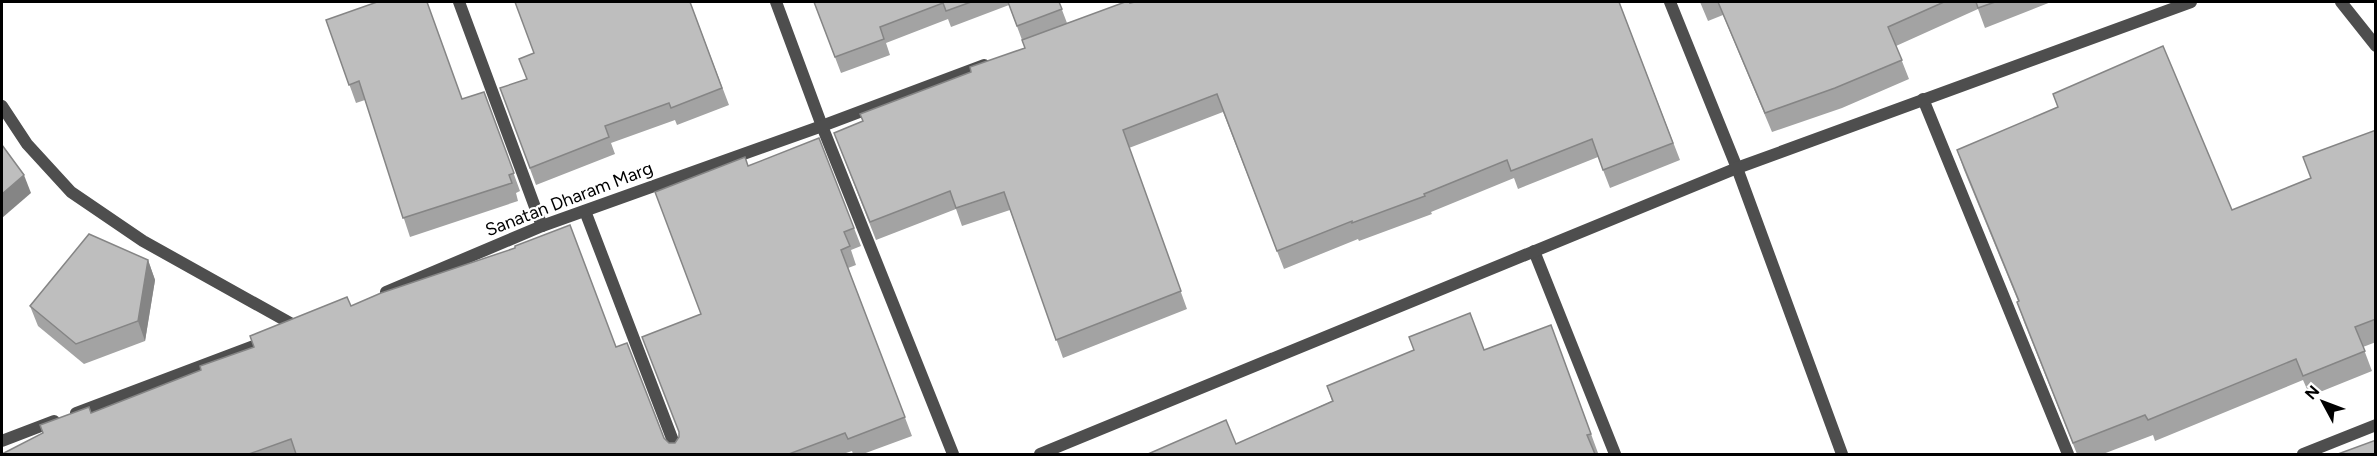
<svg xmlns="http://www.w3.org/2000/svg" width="2377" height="456" viewBox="0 0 2377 456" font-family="Figtree,sans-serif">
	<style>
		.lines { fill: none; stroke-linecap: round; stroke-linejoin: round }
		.street { stroke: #4e4e4e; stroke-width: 12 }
		.wall { fill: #a3a3a3 }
		.shaded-wall { fill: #858585 }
		.building { fill: #bebebe; stroke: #858585; stroke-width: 1.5 }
		.labels { text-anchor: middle; stroke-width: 4.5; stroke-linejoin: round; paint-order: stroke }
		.street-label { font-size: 18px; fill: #000; stroke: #fff }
	</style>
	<rect width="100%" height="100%" fill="#fff"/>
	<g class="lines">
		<!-- street -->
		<g class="street">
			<path d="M459 2 542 226"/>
			<path d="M776 2 822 126 953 454"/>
			<path d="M1670 2 1737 168 1842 454"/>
			<path d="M2341 2 2376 46"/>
			<path d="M1923 99 2068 454"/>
			<path d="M2 106 27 144 71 192 143 241 299 328"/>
			<path d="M585 211 678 454"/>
			<path d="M1534 251 1615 454"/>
			<path d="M386 292 542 226 822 126 984 65"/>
			<path d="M76 413 267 341"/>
			<path d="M2 441 54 421"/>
			<path d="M1040 454 1737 168 2191 2"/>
			<path d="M2303 454 2376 425"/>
		</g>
	</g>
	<!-- wall -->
	<g class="wall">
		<path d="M690 2 729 105 677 125 675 120 611 143 615 154 536 185 500 88 527 79Z"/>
		<path d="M814 2H1059L1067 23 1130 3 1619 2 1680 160 1610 188 1598 157 1518 189 1514 178 1431 212 1432 214 1359 241 1358 239 1284 269 1223 112 1129 148 1187 309 1063 358 1010 210 962 226 956 209 876 240 834 133 863 121 1025 48 1009 5 951 27 948 19 886 43 890 55 841 73Z"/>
		<path d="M1700 2H2051L1985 28 1978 9 1896 46 1909 79 1842 108 1772 132 1723 15 1708 21Z"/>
		<path d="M326 20 462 99 484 92 520 191 516 193 518 201 410 237 365 100 356 103Z"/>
		<path d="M2053 94 2232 210 2311 178 2376 130V342L2363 347 2372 371 2310 396 2303 380 2155 441 2153 435 2103 454H2077L2024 322 2017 302 2018 301 1964 170 1957 150 2058 108Z"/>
		<path d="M748 166 854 228 861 246 851 250 856 265 848 268 912 436 863 454H853L852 451 843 454H2L201 370 254 347 351 306 616 347 664 438 669 443H675L679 437 700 314Z"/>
		<path d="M148 260 155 280 145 341 84 364 38 326 30 306Z"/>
		<path d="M1551 325 1598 453 1595 454 1236 444 1332 401 1327 386 1484 350Z"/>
	</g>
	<!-- shaded-wall -->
	<g class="shaded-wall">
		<path d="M24 175 31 193 2 218V194Z"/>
		<path d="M148 260 155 280 145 341 138 321Z"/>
	</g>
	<!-- building -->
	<g class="building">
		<path d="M377 2H427L462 99 484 92 514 173 509 175 512 183 403 218 359 81 349 85 326 20Z"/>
		<path d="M515 2H690L722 88 671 108 669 103 605 126 609 137 530 168 500 88 527 79 519 59 534 53Z"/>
		<path d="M814 2H971L946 11 943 3 880 27 884 39 835 57Z"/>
		<path d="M1008 2H1059L1062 9 1017 26Z"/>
		<path d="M1125 2H1130V3L1135 2H1619L1673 143 1603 170 1592 139 1511 171 1507 160 1424 194 1425 196 1352 223V221L1277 251 1217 94 1123 130 1181 291 1056 340 1004 192 956 208 950 191 870 222 834 133 863 121 860 114 971 72 970 67 1025 48 1022 40Z"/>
		<path d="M1718 2H1944L1888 27 1902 60 1835 88 1765 113Z"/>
		<path d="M1976 2H1995L1978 8Z"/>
		<path d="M2163 46 2232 210 2311 178 2303 157 2376 130V319L2355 327 2365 351 2303 376 2296 359 2148 420 2145 415 2073 443 2017 302 2019 301 1957 150 2058 107 2053 94Z"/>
		<path d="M819 138 854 228 844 232 850 246 841 250 905 417 848 439 845 433 789 454H296L291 439 249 454H2L43 433 40 425 89 407 91 413 201 370 200 366 254 347 250 336 347 297 351 306 381 293 515 248V246L570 225 616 347 627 343 664 438 669 443H675L679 437V432L642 337 701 314 655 192 745 157 748 166Z"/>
		<path d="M2 145 24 175 2 194Z"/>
		<path d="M89 234 148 260 138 321 76 344 30 306Z"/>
		<path d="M1470 313 1484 350 1551 325 1591 434 1587 435 1595 454H1148L1226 420 1236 444 1333 401 1327 386 1414 350 1409 337Z"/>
		<path d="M2376 440V454H2338Z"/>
	</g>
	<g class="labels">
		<!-- street labels -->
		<g class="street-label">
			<text transform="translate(569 199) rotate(-21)" y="6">Sanatan Dharam Marg</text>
		</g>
	</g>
	<!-- border -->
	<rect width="2377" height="456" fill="none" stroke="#000000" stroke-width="6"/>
	<!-- north arrow -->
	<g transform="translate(2323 402) rotate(311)" stroke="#ffffff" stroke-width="4.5" paint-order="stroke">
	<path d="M0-4.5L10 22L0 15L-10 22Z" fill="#000000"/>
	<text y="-9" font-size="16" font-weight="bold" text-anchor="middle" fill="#000000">N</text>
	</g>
</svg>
